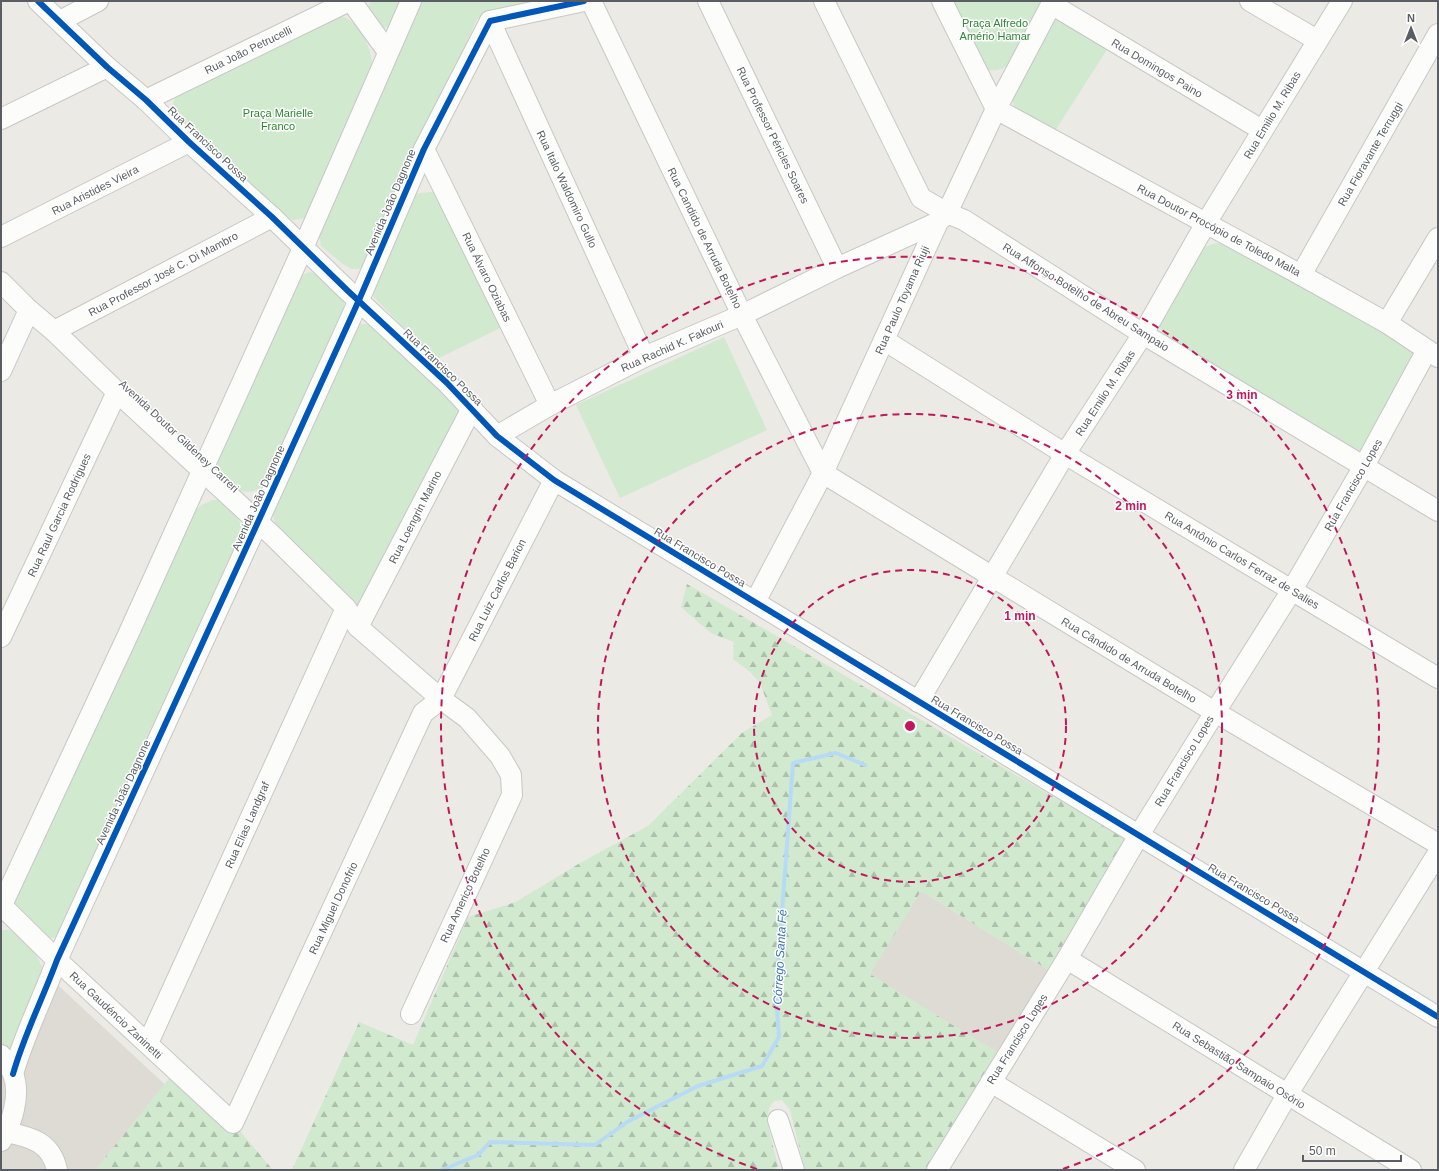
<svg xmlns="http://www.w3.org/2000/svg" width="1439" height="1171" viewBox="0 0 1439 1171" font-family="Arial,sans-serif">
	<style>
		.education { fill: #dddbd4 }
		.green { fill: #d1e9cf }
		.forest { fill: url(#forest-firs) }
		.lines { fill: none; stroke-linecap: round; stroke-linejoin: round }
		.stream { stroke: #b7dbf7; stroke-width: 4 }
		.minor-casing { stroke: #c7c7c6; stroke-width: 22 }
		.minor { stroke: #fcfcfb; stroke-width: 20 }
		.cycleway-casing { stroke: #fff; stroke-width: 8 }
		.cycleway { stroke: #0057b8; stroke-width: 6 }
		.ring { fill: none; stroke: #c2185b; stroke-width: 2; stroke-dasharray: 7 5 }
		.labels { text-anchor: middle; stroke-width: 3; stroke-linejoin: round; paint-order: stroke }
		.park-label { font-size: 11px; fill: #2f8635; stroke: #fff }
		.street-label { font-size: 11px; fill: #5a5e64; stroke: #fff }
		.water-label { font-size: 12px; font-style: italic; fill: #3873b8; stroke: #fff }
		.centre { fill: #c2185b; stroke: #fff; stroke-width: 2 }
		.ring-label { font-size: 12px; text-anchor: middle; font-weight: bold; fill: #c2185b; stroke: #fff; stroke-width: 3; stroke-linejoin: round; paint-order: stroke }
	</style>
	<defs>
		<pattern id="forest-firs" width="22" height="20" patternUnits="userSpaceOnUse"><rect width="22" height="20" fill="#d1e9cf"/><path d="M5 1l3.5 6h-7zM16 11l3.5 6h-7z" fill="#adc0ac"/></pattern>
	</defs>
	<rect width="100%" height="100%" fill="#ebeae5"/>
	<!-- education -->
	<g class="education">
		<path d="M921 891 1050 971 998 1053 869 974Z"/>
		<path d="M1 930 61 988 257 1170H1Z"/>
	</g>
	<!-- green -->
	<g class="green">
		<path d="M372 1H401C397 11 395 27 383 28L368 12 369 4Z"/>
		<path d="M417 1H545L485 15 477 19 369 263 359 269H351L343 264 321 246 319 234Z"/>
		<path d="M950 1H1041L1010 64C1001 70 996 72 985 69Z"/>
		<path d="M338 16C357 16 373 49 372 66L305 218 294 220 290 219 173 117C173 109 172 101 177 94Z"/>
		<path d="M1057 16 1108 48 1053 134 1019 115 1011 99 1048 20Z"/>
		<path d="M432 192 437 194 506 325 435 360 371 294 413 196 420 193Z"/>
		<path d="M1217 243 1225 245 1406 341 1415 353 1361 454 1163 334 1160 328V321L1203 248 1210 245Z"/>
		<path d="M310 272 319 275 341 295 344 301V310L266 485C253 493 244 495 231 485 228 482 222 478 220 473 217 468 218 460 218 454L301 275Z"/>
		<path d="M360 324H369L375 327 460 411 365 604 355 608 277 530 272 512 355 326Z"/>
		<path d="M724 337 767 430 620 498 576 405Z"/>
		<path d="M213 500H222C233 512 243 520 243 537L60 937 52 938 45 937 11 906 194 512 201 505Z"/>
		<path d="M1 930H9L13 932 36 954 42 967 23 1034 14 1055 1 1043Z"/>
	</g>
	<!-- forest -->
	<g class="forest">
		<path d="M687 584 1126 839 1050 971 921 891 870 974 998 1053 925 1170H805L790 1110 782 1100 774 1101 769 1108 767 1121 778 1166 773 1170H292L359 1022 413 1045 468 917 516 902 580 863 648 826 742 733 772 715 760 683 750 672 733 659 734 642 711 633 681 607Z"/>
		<path d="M176 1070 233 1123 273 1170H95Z"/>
	</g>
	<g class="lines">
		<!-- stream -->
		<path class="stream" d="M442 1170 478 1155 490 1142 595 1145 627 1122 698 1086 762 1066 779 1037 776 995 793 763 836 753 865 765"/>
		<defs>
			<g id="minor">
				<path d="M38 1 107 67 146 100 189 142 272 217 348 291 447 383 497 436 554 480 1438 1017"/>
				<path d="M351 1 388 52"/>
				<path d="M591 1 742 315 823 473 983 571 1205 706 1438 844"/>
				<path d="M708 1 837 268"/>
				<path d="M824 1 921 198 947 213 964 220 1143 334 1438 511"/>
				<path d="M942 1 996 109 1301 275 1387 323 1438 357"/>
				<path d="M1250 1 1317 40"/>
				<path d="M1051 4 1262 130"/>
				<path d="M60 21 98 1"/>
				<path d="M490 21 644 357"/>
				<path d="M146 100 349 1"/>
				<path d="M1 119 107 67"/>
				<path d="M424 149 550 405"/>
				<path d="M1 237 189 142"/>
				<path d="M1301 275 1438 34"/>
				<path d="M1 282 29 310 54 331 117 392 273 536 346 608 358 627 441 699 467 718 500 756 511 775 512 795 411 1014"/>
				<path d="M1387 323 1438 238"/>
				<path d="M54 331 272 217"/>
				<path d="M884 340 1065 454 1438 678"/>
				<path d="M1 371 29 310"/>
				<path d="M497 436 550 405 644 357 742 315 837 268 938 222"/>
				<path d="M755 602 823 473 938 222 947 213 996 109 1053 1"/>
				<path d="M358 627 472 408"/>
				<path d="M1 637 117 392"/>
				<path d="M918 702 1065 454 1143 334 1206 223 1342 1"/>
				<path d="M1 905 57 960 233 1123 423 713 441 699 554 480"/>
				<path d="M1 907 127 637 303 248 411 1"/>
				<path d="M1067 959 1411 1170"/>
				<path d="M148 1043 346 608"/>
				<path d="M1 1055C5 1061 11 1068 13 1074 21 1094 12 1124 1 1141"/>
				<path d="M13 1074C24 1035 43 998 57 960L258 522 359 300 424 149 490 21 584 1"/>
				<path d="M991 1082 1135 1170"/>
				<path d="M778 1120 794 1170"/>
				<path d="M6 1132C31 1137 51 1142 57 1170"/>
				<path d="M937 1170 1067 959 1139 835 1215 712 1292 590 1364 466 1427 350"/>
				<path d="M1244 1170 1287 1095 1438 853"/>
			</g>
		</defs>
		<!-- minor casing -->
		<use href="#minor" class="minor-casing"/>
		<!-- minor -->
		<use href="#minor" class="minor"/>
		<defs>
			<g id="cycleway">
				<path d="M38 1 107 67 146 100 189 142 272 217 348 291 447 383 497 436 554 480 1438 1017"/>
				<path d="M13 1074C24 1035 43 998 57 960L258 522 359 300 424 149 490 21 584 1"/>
			</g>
		</defs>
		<!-- cycleway casing -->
		<use href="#cycleway" class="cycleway-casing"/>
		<!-- cycleway -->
		<use href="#cycleway" class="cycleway"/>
	</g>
	<!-- distance rings -->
	<g class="ring">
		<circle cx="910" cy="726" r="156"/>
		<circle cx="910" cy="726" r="312"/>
		<path d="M757 1169A469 469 0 1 1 1063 1169"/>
	</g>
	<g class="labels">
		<!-- park labels -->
		<g class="park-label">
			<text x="995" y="27">Praça Alfredo<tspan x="995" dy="13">Amério Hamar</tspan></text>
			<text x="278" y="117">Praça Marielle<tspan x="278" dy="13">Franco</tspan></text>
		</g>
		<!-- street labels -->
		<g class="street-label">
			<text transform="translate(248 50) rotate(-26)" y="4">Rua João Petrucelli</text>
			<text transform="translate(1157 68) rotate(31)" y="4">Rua Domingos Paino</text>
			<text transform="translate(1272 115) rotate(-59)" y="4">Rua Emilio M. Ribas</text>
			<text transform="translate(773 135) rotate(64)" y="4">Rua Professor Péricles Soares</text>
			<text transform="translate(208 144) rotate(43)" y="4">Rua Francisco Possa</text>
			<text transform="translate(1370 154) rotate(-60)" y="4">Rua Fioravante Terruggi</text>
			<text transform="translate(567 189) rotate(65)" y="4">Rua Italo Waldomiro Gullo</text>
			<text transform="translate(95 190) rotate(-27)" y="4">Rua Aristides Vieira</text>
			<text transform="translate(390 202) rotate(-67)" y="4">Avenida João Dagnone</text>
			<text transform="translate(1219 230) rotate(28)" y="4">Rua Doutor Procópio de Toledo Malta</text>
			<text transform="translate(705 238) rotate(64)" y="4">Rua Candido de Arruda Botelho</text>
			<text transform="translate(163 274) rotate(-28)" y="4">Rua Professor José C. Di Mambro</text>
			<text transform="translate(487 277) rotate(64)" y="4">Rua Álvaro Oziabas</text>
			<text transform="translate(1086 297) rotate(32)" y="4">Rua Affonso Botelho de Abreu Sampaio</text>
			<text transform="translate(902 300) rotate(-66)" y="4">Rua Paulo Toyama Riuji</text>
			<text transform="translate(672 346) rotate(-24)" y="4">Rua Rachid K. Fakouri</text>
			<text transform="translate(443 367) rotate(44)" y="4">Rua Francisco Possa</text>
			<text transform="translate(1105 393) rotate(-57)" y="4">Rua Emilio M. Ribas</text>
			<text transform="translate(179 436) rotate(43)" y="4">Avenida Doutor Gildeney Carreri</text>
			<text transform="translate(1353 485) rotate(-60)" y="4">Rua Francisco Lopes</text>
			<text transform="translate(258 498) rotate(-66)" y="4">Avenida João Dagnone</text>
			<text transform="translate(59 515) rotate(-65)" y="4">Rua Raul Garcia Rodrigues</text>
			<text transform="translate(415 517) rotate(-63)" y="4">Rua Loengrin Marino</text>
			<text transform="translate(700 557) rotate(31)" y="4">Rua Francisco Possa</text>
			<text transform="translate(1242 560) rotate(31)" y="4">Rua Antônio Carlos Ferraz de Salies</text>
			<text transform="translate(497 590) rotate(-63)" y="4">Rua Luiz Carlos Barion</text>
			<text transform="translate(1129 660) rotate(31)" y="4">Rua Cândido de Arruda Botelho</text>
			<text transform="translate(977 725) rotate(31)" y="4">Rua Francisco Possa</text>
			<text transform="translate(1184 761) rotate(-59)" y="4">Rua Francisco Lopes</text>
			<text transform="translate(123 792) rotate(-65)" y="4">Avenida João Dagnone</text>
			<text transform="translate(247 825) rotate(-66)" y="4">Rua Elias Landgraf</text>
			<text transform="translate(1254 893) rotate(31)" y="4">Rua Francisco Possa</text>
			<text transform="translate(465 895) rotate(-65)" y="4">Rua Americo Botelho</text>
			<text transform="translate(333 908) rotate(-65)" y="4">Rua Miguel Donofrio</text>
			<text transform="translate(116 1015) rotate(43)" y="4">Rua Gaudéncio Zaninetti</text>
			<text transform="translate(1017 1039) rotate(-58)" y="4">Rua Francisco Lopes</text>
			<text transform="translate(1239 1065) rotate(32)" y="4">Rua Sebastião Sampaio Osório</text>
		</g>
		<!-- water labels -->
		<g class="water-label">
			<text transform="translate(780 957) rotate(-87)" y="4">Córrego Santa Fé</text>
		</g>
	</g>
	<circle cx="910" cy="726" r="6" class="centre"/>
	<g class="ring-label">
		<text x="1242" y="399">3 min</text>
		<text x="1131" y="510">2 min</text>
		<text x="1020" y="620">1 min</text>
	</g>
	<!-- border -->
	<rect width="1439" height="1171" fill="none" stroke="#5a5e64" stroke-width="4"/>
	<!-- north arrow -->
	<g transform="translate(1411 28)" stroke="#ffffff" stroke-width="3" paint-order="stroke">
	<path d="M0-3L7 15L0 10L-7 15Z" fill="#5a5e64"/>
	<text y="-6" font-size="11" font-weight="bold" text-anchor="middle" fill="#5a5e64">N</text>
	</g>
	<!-- scale -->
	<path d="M1303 1155v6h98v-6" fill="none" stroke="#5a5e64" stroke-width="2"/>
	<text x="1309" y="1155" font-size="12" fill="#5a5e64" stroke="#ffffff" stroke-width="3" paint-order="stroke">50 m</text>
</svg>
